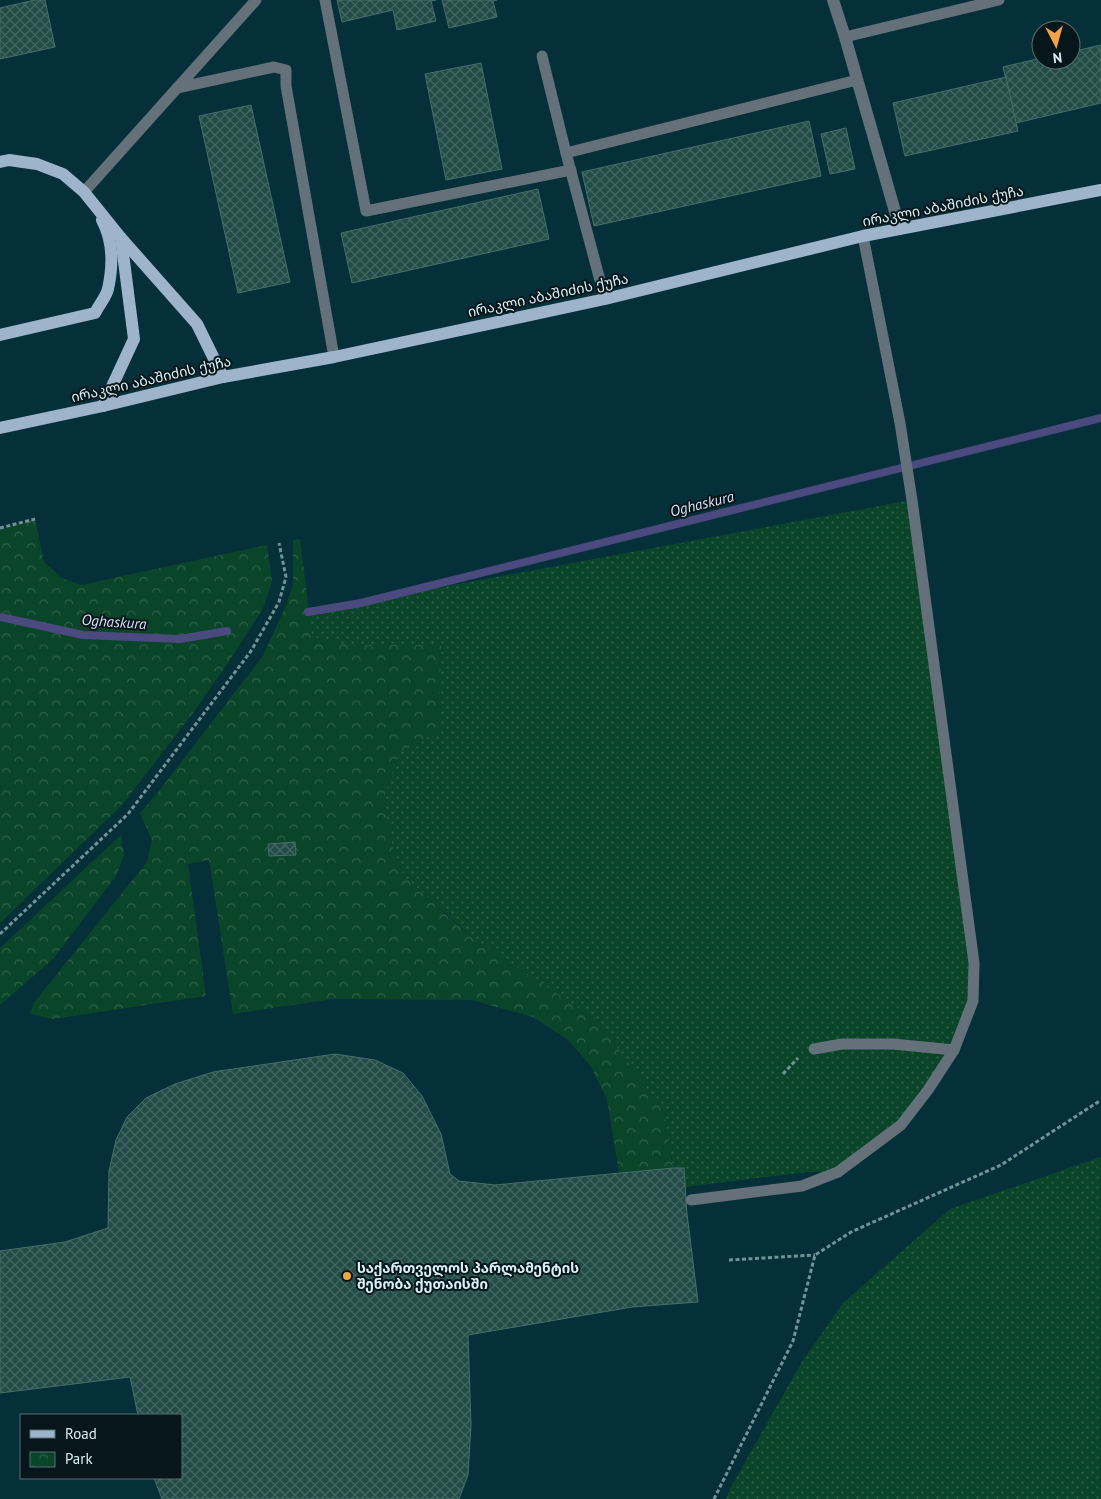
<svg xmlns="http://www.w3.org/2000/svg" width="1101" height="1499" viewBox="0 0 1101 1499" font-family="'PT Sans','Noto Sans Georgian',sans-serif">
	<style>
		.grass { fill: url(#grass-dots) }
		.park { fill: url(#park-crowns) }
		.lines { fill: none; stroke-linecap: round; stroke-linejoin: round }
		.stream { stroke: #4b4a7f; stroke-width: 8 }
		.building { fill: url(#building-cross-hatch); stroke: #456f6a }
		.path { stroke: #73939a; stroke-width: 3; stroke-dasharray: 4 2.5; stroke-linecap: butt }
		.lane { stroke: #64707a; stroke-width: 11 }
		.street { stroke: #64707a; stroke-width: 12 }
		.primary { stroke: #9db4ca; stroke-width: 12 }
		.poi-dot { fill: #f3a442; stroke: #06161a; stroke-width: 2 }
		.labels { text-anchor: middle; stroke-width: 4; stroke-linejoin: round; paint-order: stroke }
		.street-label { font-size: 14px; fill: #daeff5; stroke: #06161a }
		.poi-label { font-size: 14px; font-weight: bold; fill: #daeff5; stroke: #06161a; text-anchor: start }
		.water-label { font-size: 15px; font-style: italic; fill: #dae0f6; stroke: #06161a }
	</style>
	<defs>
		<pattern id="grass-dots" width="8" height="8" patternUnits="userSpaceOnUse" patternTransform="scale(1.25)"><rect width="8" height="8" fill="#0b4529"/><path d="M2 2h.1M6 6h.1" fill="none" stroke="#2e6049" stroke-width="1.8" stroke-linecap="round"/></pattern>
		<pattern id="park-crowns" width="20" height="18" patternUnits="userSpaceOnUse" patternTransform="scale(1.25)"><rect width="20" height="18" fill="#0b4529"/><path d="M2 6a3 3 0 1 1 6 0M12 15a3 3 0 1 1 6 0" fill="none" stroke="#2e6049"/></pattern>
		<pattern id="building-cross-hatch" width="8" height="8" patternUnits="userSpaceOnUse" patternTransform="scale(1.25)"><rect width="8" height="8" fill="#224c47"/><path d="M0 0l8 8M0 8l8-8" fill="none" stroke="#426662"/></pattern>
	</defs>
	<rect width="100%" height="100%" fill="#053039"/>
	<!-- grass -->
	<g class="grass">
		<path d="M912 500 973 1001 954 1050 901 1125 838 1172H807L685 1187 684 1168H673L664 1111 403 875 392 844 383 801 399 753 439 730 404 645H348L312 637 308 612Z"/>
		<path d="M1101 1157V1499H726L731 1487 803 1360 843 1303 950 1209Z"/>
	</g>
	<!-- park -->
	<g class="park">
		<path d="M35 519 44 562 62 578 81 585 267 545 272 581 263 608 230 660 193 713 122 805 0 923V529Z"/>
		<path d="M300 539 312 637 348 645H441L439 731 399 753 383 801 392 844 403 875 464 931 599 1022 664 1111 673 1168 619 1173 607 1099 590 1065 568 1040 533 1017 471 1000 333 999 233 1014 209 860 188 864 206 996 53 1019 30 1014 33 1004 147 862 152 840 140 813 155 796 263 656 287 603 293 584V540Z"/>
		<path d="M121 835 124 855 116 876 53 959 0 1005V948Z"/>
	</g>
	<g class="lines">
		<!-- stream -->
		<g class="stream">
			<path d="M308 612 361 603 1101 418"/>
			<path d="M0 617 83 635 180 639 227 631"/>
		</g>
	</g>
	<!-- building -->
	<g class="building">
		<path d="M35 0H45L55 47 0 59V8Z"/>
		<path d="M337 0H436L431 1 436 21 397 30 393 10 342 22Z"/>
		<path d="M442 0H497L493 1 497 17 449 28Z"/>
		<path d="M1101 45V103L1016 123 1003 67 1041 58V60H1071V52Z"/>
		<path d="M481 63 502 169 446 180 425 74Z"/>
		<path d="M1006 77 1018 131 905 156 893 103Z"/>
		<path d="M251 105 290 282 238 293 199 116Z"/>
		<path d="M809 121 821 176 594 226 582 172Z"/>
		<path d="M846 128 855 169 830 174 821 134Z"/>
		<path d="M538 189 549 239 352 283 341 233Z"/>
		<path d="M295 842 296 855 269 856 268 844Z"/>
		<path d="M335 1054 375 1060 403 1073 422 1096 441 1134 450 1174 459 1181 495 1185 673 1168H684L687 1214 698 1302 632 1307 468 1335 471 1425 468 1475 459 1499H162L154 1478H181V1415H138L130 1377 0 1393V1251L65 1242 108 1228 109 1171 116 1140 127 1117 146 1098 175 1084 213 1072Z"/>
	</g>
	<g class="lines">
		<!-- path -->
		<g class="path">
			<path d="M0 528 35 519"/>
			<path d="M0 934 128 814 251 651 279 602 286 577 279 543"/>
			<path d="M783 1074 798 1058"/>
			<path d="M729 1260 815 1255"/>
			<path d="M714 1499 793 1341 815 1255 851 1232 1001 1165 1101 1100"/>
		</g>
		<!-- lane -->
		<g class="lane">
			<path d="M325 0 366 211 571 170"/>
			<path d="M845 37 999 0"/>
			<path d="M542 56 566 153"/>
			<path d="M177 88 274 67 286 70V86L334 357"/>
			<path d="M84 192 256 0"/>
			<path d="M605 299 566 153 857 80"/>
			<path d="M814 1049 842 1044H893L954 1050"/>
			<path d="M691 1200 802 1186 838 1172 901 1125 928 1090 954 1050 973 1001 974 963 912 500 900 423 863 236"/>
		</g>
		<!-- street -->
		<path class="street" d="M833 0 845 37 900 229"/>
		<!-- primary -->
		<g class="primary">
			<path d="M0 162 9 160 37 164 63 174 84 192 121 238 197 324 223 377"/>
			<path d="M0 335 95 313C99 305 106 297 108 289 113 266 113 240 102 220"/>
			<path d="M103 406 134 339 121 238"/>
			<path d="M0 428 103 406 223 377 334 357 605 299 863 236 1101 190"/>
		</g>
	</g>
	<!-- markers -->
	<circle class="poi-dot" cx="347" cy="1276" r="5"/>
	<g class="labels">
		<!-- street labels -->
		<g class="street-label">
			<text transform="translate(943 206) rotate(-11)" y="5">ირაკლი აბაშიძის ქუჩა</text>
			<text transform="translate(548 295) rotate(-12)" y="5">ირაკლი აბაშიძის ქუჩა</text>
			<text transform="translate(151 379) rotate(-13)" y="5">ირაკლი აბაშიძის ქუჩა</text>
		</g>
		<!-- poi labels -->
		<g class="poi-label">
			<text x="357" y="1273">საქართველოს პარლამენტის<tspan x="357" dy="16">შენობა ქუთაისში</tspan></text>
		</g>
		<!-- water labels -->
		<g class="water-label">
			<text transform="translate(702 504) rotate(-14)" y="5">Oghaskura</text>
			<text transform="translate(114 622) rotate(4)" y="5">Oghaskura</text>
		</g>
	</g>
	<!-- legend -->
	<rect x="20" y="1414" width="162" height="65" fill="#06161a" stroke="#5b6d72"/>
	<rect x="30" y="1430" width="25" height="8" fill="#9db4ca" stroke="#5b6d72"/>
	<text x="65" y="1439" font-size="15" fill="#daeff5">Road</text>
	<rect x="30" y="1452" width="25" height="15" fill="url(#park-crowns)" stroke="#5b6d72"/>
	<text x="65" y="1464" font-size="15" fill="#daeff5">Park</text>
	<!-- north arrow -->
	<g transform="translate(1056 45) rotate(174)"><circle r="24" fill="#06161a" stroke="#5b6d72"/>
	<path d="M0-4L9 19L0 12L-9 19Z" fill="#f3a442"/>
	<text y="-8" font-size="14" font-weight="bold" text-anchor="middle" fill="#daeff5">N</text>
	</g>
</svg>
